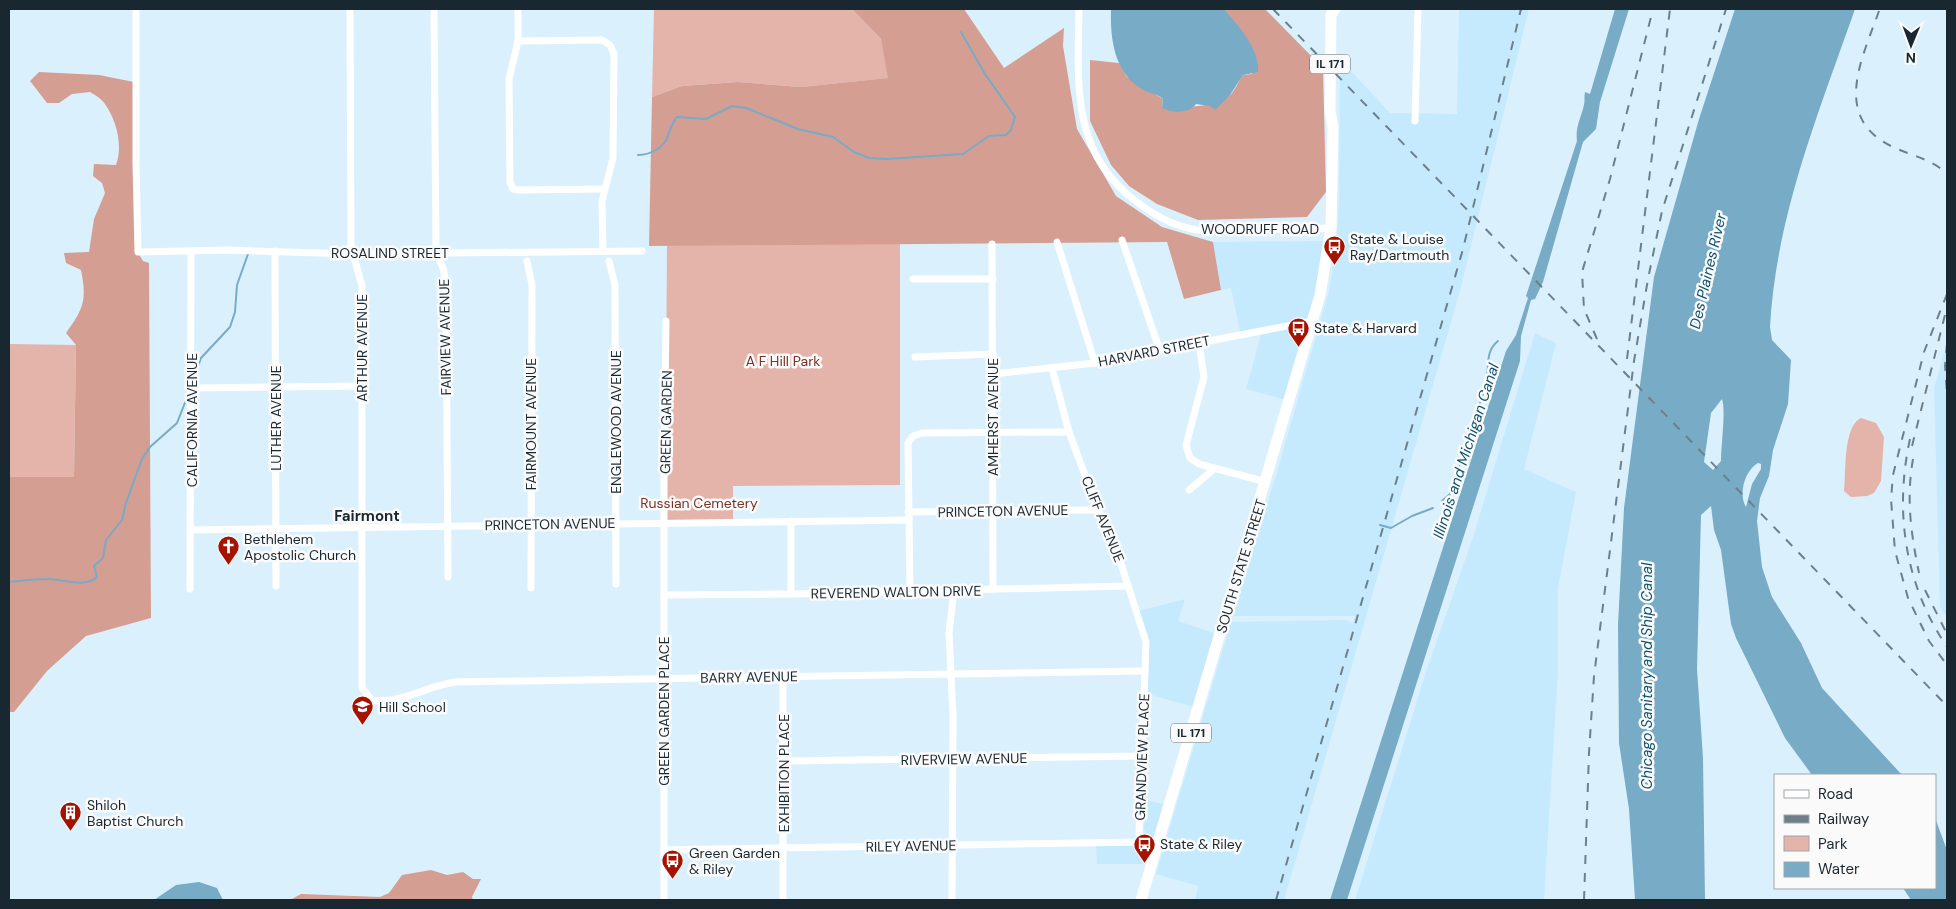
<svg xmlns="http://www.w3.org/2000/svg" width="1956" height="909" viewBox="0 0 1956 909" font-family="'DM Sans',sans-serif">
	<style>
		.built { fill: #c5eafe }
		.green { fill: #e4b3aa }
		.forest { fill: #d59e93 }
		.water { fill: #77abc6; fill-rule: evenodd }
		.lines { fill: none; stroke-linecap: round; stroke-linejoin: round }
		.stream { stroke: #77abc6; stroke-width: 2 }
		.street { stroke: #fff; stroke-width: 7 }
		.primary { stroke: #fff; stroke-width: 11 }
		.rail { stroke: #6d808a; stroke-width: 2; stroke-dasharray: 9 9; stroke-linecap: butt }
		.labels { text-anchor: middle; stroke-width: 5; stroke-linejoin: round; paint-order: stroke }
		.shield { fill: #fafafa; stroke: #5c676d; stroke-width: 1 }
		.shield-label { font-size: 12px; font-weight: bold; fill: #192830 }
		.street-label { font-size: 14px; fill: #192830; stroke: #fafafa }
		.poi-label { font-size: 14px; fill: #192830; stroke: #fafafa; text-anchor: start }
		.park-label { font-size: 14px; fill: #783429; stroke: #fafafa }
		.water-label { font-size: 15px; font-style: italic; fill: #0f536f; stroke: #fafafa }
		.neighbourhood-label { font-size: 15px; font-weight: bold; fill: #192830; stroke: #fafafa }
	</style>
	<rect width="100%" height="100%" fill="#daf1fd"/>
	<!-- built -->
	<g class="built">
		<path d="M1459 9H1529L1460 291 1296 859 1284 900H1195L1198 886 1156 874 1231 622 1346 620 1353 623 1355 616H1233L1276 475 1329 291 1337 236 1339 196 1340 59 1390 113 1457 114Z"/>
		<path d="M1326 241 1311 318 1240 332 1231 288 1221 290 1213 242Z"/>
		<path d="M1310 321 1286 400 1246 389 1262 331Z"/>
		<path d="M1535 333 1556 343 1524 469 1576 492 1558 588V672L1544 900H1355L1425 675 1473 537Z"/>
		<path d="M1947 342V617L1940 607 1934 388Z"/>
		<path d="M1185 599 1178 621 1217 634 1194 707 1148 694 1149 643 1138 611Z"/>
		<path d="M1146 800 1163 804 1153 839 1149 842 1144 829Z"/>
		<path d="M1142 843 1153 847 1148 864H1097L1096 844Z"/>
	</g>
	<!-- green -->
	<g class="green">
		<path d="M654 9H852L881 39 889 78 801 87 738 82 682 86 652 97Z"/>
		<path d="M900 242V485L733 486V521H665L667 245Z"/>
		<path d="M9 344 76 345 74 477H9Z"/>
		<path d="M1861 418 1876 423 1884 437 1881 481 1874 493 1867 496 1851 497 1844 491C1846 472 1843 426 1861 418Z"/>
	</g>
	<!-- forest -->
	<g class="forest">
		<path d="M852 9H964L1004 68 1064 28 1063 46 1077 129 1116 196 1162 227 1213 242 1221 290 1184 299 1167 242 649 246 652 97 682 86 738 82 801 87 888 78 881 39Z"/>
		<path d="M1224 9H1265L1323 68 1326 192 1307 217 1198 220 1157 204 1129 186 1111 165 1090 121V60L1119 63 1127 77 1163 99 1162 108C1183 106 1214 109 1230 95 1236 90 1238 81 1243 75L1252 74V48Z"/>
		<path d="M39 72 99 75 134 82 135 248 143 261 149 263 151 618 86 636 47 671 14 712H9V477H74L76 345 66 333C84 308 87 300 81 270L66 263 64 253 89 252 94 219 105 193 102 183 93 176 94 164 116 165C123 146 117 121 105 104 102 99 95 95 90 92L72 94 59 103H47L30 81Z"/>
		<path d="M431 870 447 875 463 872 473 879H481L472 897 473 900H290L301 894 380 897 389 893 402 875Z"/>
	</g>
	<!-- water -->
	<g class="water">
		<path d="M1111 9H1224C1238 26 1260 48 1258 72L1243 75 1230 95 1215 110 1210 106 1196 104C1188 114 1173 113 1162 108L1163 99C1156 93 1149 94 1142 89 1114 73 1110 38 1111 9Z"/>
		<path d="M1615 9H1629L1600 102 1596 129 1583 142 1543 282 1535 299 1531 300 1521 336 1520 361 1347 900H1330L1506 351 1516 335 1528 298 1526 296 1577 141C1575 127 1581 118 1584 105 1585 101 1584 96 1585 92L1590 94Z"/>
		<path d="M1735 9H1855C1819 112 1776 216 1770 327L1772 340 1791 360 1788 404 1773 450 1769 476 1760 498 1757 521 1762 567 1772 597 1801 643 1822 688 1902 775H1812L1785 738 1736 638 1731 624 1721 550 1714 530 1711 506 1701 515 1697 669 1703 758 1705 900H1635L1629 809 1619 743 1618 625 1624 508 1654 277 1699 119ZM1722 399C1726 410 1721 446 1721 461L1713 470 1704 462 1711 413ZM1758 463 1761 464V469L1752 484 1746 507C1738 494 1745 470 1758 463Z"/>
		<path d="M1935 818 1947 850V900H1911L1903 888H1935Z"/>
		<path d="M199 882 217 888 223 900H154L176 885Z"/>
	</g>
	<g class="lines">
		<!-- stream -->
		<g class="stream">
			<path d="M638 155C650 155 664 148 668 136 671 128 671 124 677 117L706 119 732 106 746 108 798 129 833 137 854 152 869 158 886 159 963 154 989 136 1006 135 1011 130 1015 117 985 74 961 32"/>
			<path d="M195 375 201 358 230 327 235 312 237 285 248 254"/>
			<path d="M1442 501 1450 494C1462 457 1476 420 1486 383 1490 368 1484 352 1498 341"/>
			<path d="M1380 525 1391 528 1412 516 1433 508"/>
			<path d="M9 582C21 581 33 579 45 579 60 578 85 589 97 577L94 566 103 558 106 540 122 520 126 503 142 459 150 447 177 423 188 395"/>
		</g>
		<!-- street -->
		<g class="street">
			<path d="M136 9V164L138 252 226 250 352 254 642 251"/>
			<path d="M350 9 351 246 362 286V688L372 700C402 704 426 686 455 682L1145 671"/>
			<path d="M434 9 436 253 443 268 446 283 448 577"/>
			<path d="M518 9V41L509 79 510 182 513 189 518 190 604 189"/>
			<path d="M1079 9C1078 83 1070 153 1137 202 1155 216 1176 227 1198 230 1213 232 1229 230 1244 230 1273 229 1302 229 1331 228"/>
			<path d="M518 41 602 40 610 45 614 54 613 158 602 201 603 251"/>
			<path d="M1415 121 1418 9"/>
			<path d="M1122 240 1160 351"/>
			<path d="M1057 242 1095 363"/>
			<path d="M992 244 993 589"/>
			<path d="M275 251 276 586"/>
			<path d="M527 261 532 285 531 588"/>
			<path d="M609 261 615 285 616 584"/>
			<path d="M913 279H993"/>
			<path d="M1199 343 1204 377 1186 445 1190 458 1199 464 1266 482"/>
			<path d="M915 357 993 354"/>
			<path d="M1052 368 1069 432 1098 510 1117 551 1146 642 1139 834 1143 842"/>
			<path d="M993 374 1095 363 1313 321"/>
			<path d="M192 388 362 386"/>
			<path d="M1189 490 1214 469"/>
			<path d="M908 512 1098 510"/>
			<path d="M791 521V594"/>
			<path d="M191 530 908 520"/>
			<path d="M190 589 191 252"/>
			<path d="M910 590 908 443 913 436 922 433 1069 432"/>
			<path d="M664 595 791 594 1128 586"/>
			<path d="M783 676V900"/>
			<path d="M784 761 1143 756"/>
			<path d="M664 850 1143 842 1157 847"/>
			<path d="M664 900V486L666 321"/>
			<path d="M952 900 953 716 949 633 954 590"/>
		</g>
		<!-- primary -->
		<path class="primary" d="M1141 900 1320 295 1331 228 1333 127 1330 111 1331 15 1335 9"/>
		<!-- rail -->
		<g class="rail">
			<path d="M1273 9 1947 706"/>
			<path d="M1879 11C1862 59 1831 118 1893 147 1912 156 1932 159 1947 174"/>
			<path d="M1947 294 1924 352 1893 475 1891 499 1895 551 1908 598 1929 641 1947 665"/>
			<path d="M1597 339 1584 309 1582 272 1610 179 1653 9"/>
			<path d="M1947 344 1945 366 1947 394"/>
			<path d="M1627 359 1670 9"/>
			<path d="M1910 439C1894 512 1905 585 1947 647"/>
			<path d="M1912 446 1945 315"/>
			<path d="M1913 459C1906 499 1911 534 1919 573"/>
			<path d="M1925 590 1947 634"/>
			<path d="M1276 900 1463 249 1521 9"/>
			<path d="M1584 900 1589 753 1594 676 1634 361 1648 279 1662 211 1726 9"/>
		</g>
	</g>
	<!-- icons -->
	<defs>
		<symbol id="bus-pin" viewBox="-11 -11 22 30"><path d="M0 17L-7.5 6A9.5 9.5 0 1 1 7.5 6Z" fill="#a51200" stroke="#fafafa"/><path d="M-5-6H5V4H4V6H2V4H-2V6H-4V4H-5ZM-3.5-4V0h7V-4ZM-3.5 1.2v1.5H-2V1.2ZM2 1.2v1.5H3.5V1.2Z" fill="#fff"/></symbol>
		<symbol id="church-pin" viewBox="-11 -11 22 30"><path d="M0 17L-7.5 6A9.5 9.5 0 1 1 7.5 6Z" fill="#a51200" stroke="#fafafa"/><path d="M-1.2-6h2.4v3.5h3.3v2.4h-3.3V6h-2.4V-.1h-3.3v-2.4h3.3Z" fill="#fff"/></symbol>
		<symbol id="school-pin" viewBox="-11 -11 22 30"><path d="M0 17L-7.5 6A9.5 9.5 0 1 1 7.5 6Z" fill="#a51200" stroke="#fafafa"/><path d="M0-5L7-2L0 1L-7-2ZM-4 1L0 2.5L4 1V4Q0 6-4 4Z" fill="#fff"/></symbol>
		<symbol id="building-pin" viewBox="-11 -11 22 30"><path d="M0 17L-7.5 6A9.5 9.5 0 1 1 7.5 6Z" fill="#a51200" stroke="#fafafa"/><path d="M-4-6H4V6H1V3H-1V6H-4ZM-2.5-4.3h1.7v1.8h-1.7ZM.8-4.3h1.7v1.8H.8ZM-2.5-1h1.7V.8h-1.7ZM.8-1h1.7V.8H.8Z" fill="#fff"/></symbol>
	</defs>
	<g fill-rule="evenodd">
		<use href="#bus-pin" x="1322" y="234" width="25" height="34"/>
		<use href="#bus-pin" x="1286" y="316" width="25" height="34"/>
		<use href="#church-pin" x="216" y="534" width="25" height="34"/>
		<use href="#school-pin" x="350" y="694" width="25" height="34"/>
		<use href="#building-pin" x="58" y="800" width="25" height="34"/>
		<use href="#bus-pin" x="1132" y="832" width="25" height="34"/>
		<use href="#bus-pin" x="660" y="848" width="25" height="34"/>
	</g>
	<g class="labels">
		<!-- shield labels -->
		<g class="shield">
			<rect x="1310" y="54.5" width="40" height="19" rx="4"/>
			<rect x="1171" y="723.5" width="40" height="19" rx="4"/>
		</g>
		<g class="shield-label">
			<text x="1330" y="68">IL 171</text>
			<text x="1191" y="737">IL 171</text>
		</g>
		<!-- street labels -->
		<g class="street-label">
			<text x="1260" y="234">WOODRUFF ROAD</text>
			<text x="390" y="258">ROSALIND STREET</text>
			<text transform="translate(445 337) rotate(-91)" y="5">FAIRVIEW AVENUE</text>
			<text transform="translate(362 348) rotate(-90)" y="5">ARTHUR AVENUE</text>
			<text transform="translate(1154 351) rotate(-11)" y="5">HARVARD STREET</text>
			<text transform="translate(993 417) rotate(-90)" y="5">AMHERST AVENUE</text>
			<text transform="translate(276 418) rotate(-90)" y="5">LUTHER AVENUE</text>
			<text transform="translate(192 420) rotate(-90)" y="5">CALIFORNIA AVENUE</text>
			<text transform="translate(616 422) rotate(-90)" y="5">ENGLEWOOD AVENUE</text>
			<text transform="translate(666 422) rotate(-89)" y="5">GREEN GARDEN</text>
			<text transform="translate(531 424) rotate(-90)" y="5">FAIRMOUNT AVENUE</text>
			<text transform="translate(1003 511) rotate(-1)" y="5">PRINCETON AVENUE</text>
			<text transform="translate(1103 519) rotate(68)" y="5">CLIFF AVENUE</text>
			<text transform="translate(550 524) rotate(-1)" y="5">PRINCETON AVENUE</text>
			<text transform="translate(1241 566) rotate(-73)" y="5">SOUTH STATE STREET</text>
			<text transform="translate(896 592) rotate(-1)" y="5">REVEREND WALTON DRIVE</text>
			<text transform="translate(749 677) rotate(-1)" y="5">BARRY AVENUE</text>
			<text transform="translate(664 711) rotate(-90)" y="5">GREEN GARDEN PLACE</text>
			<text transform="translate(1142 757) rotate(-88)" y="5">GRANDVIEW PLACE</text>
			<text transform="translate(964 759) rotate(-1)" y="5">RIVERVIEW AVENUE</text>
			<text transform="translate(784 773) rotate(-90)" y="5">EXHIBITION PLACE</text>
			<text transform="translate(911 846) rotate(-1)" y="5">RILEY AVENUE</text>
		</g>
		<!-- poi labels -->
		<g class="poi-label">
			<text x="1350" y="244">State &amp; Louise<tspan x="1350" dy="16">Ray/Dartmouth</tspan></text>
			<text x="1314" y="333">State &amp; Harvard</text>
			<text x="244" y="544">Bethlehem<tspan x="244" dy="16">Apostolic Church</tspan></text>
			<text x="379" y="712">Hill School</text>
			<text x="87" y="810">Shiloh<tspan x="87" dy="16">Baptist Church</tspan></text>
			<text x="1160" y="849">State &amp; Riley</text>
			<text x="689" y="858">Green Garden<tspan x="689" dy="16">&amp; Riley</tspan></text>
		</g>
		<!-- park labels -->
		<g class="park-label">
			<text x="783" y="366">A F Hill Park</text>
			<text x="699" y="508">Russian Cemetery</text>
		</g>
		<!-- water labels -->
		<g class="water-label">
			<text transform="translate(1708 271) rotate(-77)" y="5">Des Plaines River</text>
			<text transform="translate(1466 451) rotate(-72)" y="5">Illinois and Michigan Canal</text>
			<text transform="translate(1647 676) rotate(-90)" y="5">Chicago Sanitary and Ship Canal</text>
		</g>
		<!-- neighbourhood labels -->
		<g class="neighbourhood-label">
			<text x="367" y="521">Fairmont</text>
		</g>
	</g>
	<!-- border -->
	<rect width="1956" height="909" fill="none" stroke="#192830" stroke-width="20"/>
	<!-- legend -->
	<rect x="1774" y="774" width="162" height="115" fill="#fafafa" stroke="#a0a6a9"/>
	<rect x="1784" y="790" width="25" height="8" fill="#ffffff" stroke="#a0a6a9"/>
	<text x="1818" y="799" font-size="15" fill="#192830">Road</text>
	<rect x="1784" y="815" width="25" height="8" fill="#6d808a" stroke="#a0a6a9"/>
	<text x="1818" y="824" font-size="15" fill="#192830">Railway</text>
	<rect x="1784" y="836" width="25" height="15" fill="#e4b3aa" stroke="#a0a6a9"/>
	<text x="1818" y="849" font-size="15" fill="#192830">Park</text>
	<rect x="1784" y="862" width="25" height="15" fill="#77abc6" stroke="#a0a6a9"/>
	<text x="1818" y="874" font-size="15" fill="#192830">Water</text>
	<!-- north arrow -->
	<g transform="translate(1911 45) rotate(181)" stroke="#fafafa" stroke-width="4" paint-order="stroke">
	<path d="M0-4L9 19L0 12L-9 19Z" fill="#192830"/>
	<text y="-8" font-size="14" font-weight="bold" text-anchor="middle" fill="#192830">N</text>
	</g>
</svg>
